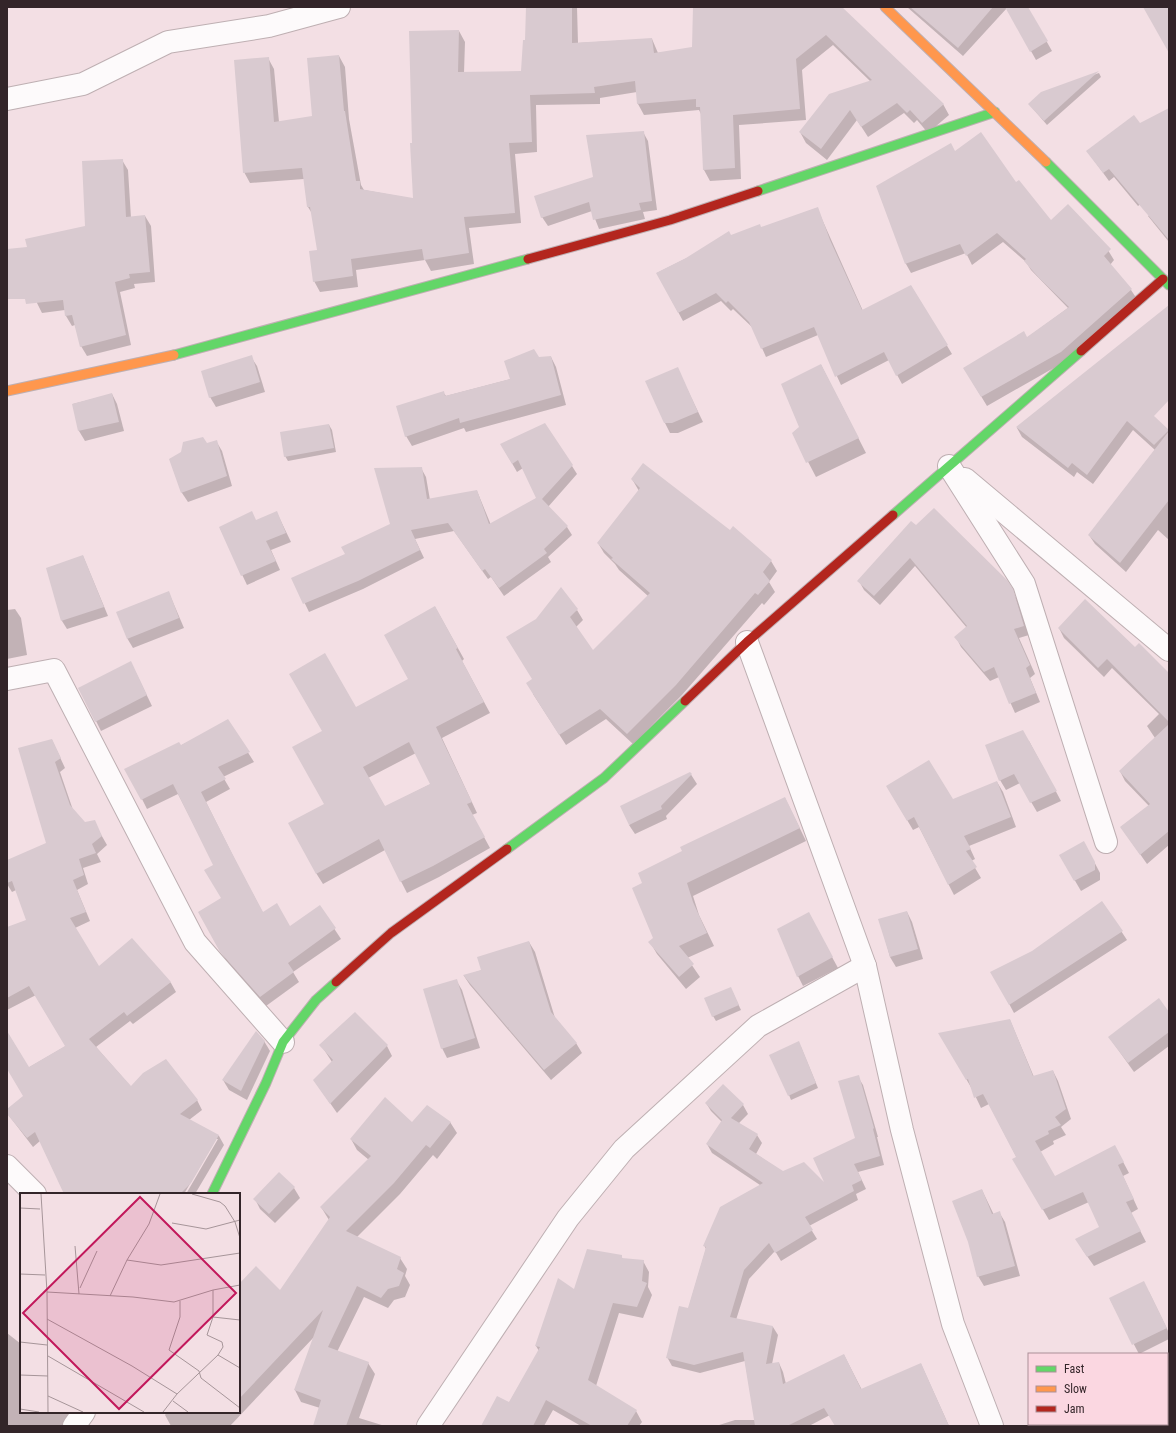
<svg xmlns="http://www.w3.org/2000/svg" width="1176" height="1433" viewBox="0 0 1176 1433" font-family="'Roboto Condensed',sans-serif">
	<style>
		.shadow { fill: #0003; fill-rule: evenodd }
		.building { fill: #d9cad0; fill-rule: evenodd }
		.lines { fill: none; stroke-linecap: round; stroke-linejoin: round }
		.street-casing { stroke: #beafb2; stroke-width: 24 }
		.fast-casing { stroke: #beafb2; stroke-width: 11 }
		.slow-casing { stroke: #beafb2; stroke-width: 11 }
		.jam-casing { stroke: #beafb2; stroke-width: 11 }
		.street { stroke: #fdfafb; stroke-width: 22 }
		.fast { stroke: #63d668; stroke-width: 9 }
		.slow { stroke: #ff974d; stroke-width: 9 }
		.jam { stroke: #b3261e; stroke-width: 9 }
		.inset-road { fill: none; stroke: #a69599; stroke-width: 1 }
		.view { fill: #c2185b; fill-opacity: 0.15; stroke: #c2185b; stroke-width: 2 }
		.inset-edge { fill: none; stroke: #332529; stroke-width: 2 }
	</style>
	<rect width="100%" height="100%" fill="#f3dfe4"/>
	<!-- shadow -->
	<g class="shadow">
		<path d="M527 7H577L578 43 652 39 658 53 693 48 694 7H840L943 104 949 115 928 133 917 120 914 123 904 113 868 137 857 120 827 160 806 143 800 132 870 81 833 45 802 70 806 120 739 125 741 179 710 181 704 170 701 114 699 110 644 115 638 104 637 92 600 98V104L536 105 537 152 515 154 521 223 469 228 474 264 431 271 425 260 356 270 358 287 320 292 314 281 319 251 313 215 308 207 304 179 250 183 244 172 268 58 274 69 279 122 313 117 339 56 345 67 349 119 361 185 364 190 414 199 413 144 459 31 465 42 464 73 522 72 526 41Z"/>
		<path d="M907 7H1027L1052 51 1036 60 1007 8 963 56Z"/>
		<path d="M1099 73 1101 77 1047 125 1029 104 1042 93Z"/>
		<path d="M1169 109V182L1138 206 1114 177 1109 181 1088 152Z"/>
		<path d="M643 132 648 141 657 210 643 212 645 219 599 229 592 211 548 226 542 217 594 177Z"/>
		<path d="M955 152 1016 184 1051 222 1103 242 1114 260 1110 265 1131 290 1137 299 1066 361 987 406 964 368 1027 338 1068 308 1031 270 1026 262 1003 242 972 265 966 253 911 273 906 264 877 187Z"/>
		<path d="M122 160 128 170 131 218 145 216 151 226 155 282 134 284 135 288 120 292 131 345 87 356 81 346 75 325 72 326 66 316 65 310 42 313 37 303V291L7 289V250L28 248 87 227Z"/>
		<path d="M1169 205V242L1148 216Z"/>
		<path d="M817 208 863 311 911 286 952 354 902 384 889 360 841 385 818 335 766 357 753 328 733 309 731 311 721 301 683 321 657 273 731 236 761 228Z"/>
		<path d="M251 357 257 366 265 392 216 407 210 397Z"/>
		<path d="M551 357 556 367 566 405 466 432 464 428 412 446 406 436 443 392 446 396 511 379 538 358Z"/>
		<path d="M1098 363 1169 432V540L1158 530 1126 572 1095 544 1089 535 1155 450 1133 430 1093 484 1077 472 1074 477 1022 437 1017 428Z"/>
		<path d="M821 365 866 453 816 477 793 433 800 427Z"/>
		<path d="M677 368 703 422 678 433H670L665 423Z"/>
		<path d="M112 394 117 404 124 431 85 441 79 431 73 404Z"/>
		<path d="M329 425 332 430 336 452 288 461 285 456Z"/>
		<path d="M216 441 222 451 232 486 188 502 182 493 170 460Z"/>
		<path d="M501 444 572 466 577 474 548 507 567 527 572 535 548 557 551 562 504 596 491 577 488 579 454 531 415 539 424 558 363 589 309 612 293 579 347 554 391 524 421 468 426 477 430 500 477 491 491 525 537 498 523 468 517 472Z"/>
		<path d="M632 479 730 532 771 561 777 571 769 582 775 592 764 605 762 603 682 695 633 744 606 719 566 745 533 694V679L514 648 577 610 583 620 576 627 593 652 648 596 619 570 615 564 604 553 598 543 639 491Z"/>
		<path d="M277 513 291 542 271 550 280 570 247 585 220 528 257 521Z"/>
		<path d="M911 523 1012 590 1017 600 1029 635 1019 638 1035 674 1030 678 1040 702 1015 713 999 677 990 681 961 647 956 637 967 628 915 566 880 605 864 590 859 581Z"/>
		<path d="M83 556 108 616 67 629 62 621 48 568Z"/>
		<path d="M169 593 184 628 133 648 127 638Z"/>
		<path d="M435 607 464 659 462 661 490 713 442 738 477 813 472 815 490 848 439 877 407 893 385 850 323 884 316 873 325 804 323 731 356 708 410 680ZM416 753 431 784 385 807 368 778Z"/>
		<path d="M15 609 21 618 27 655 7 659V610Z"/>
		<path d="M1059 628 1135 649 1169 675V845L1147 864 1121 827 1149 806 1125 781 1120 771 1155 738 1147 726 1159 714 1112 668 1104 677 1064 638Z"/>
		<path d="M136 673 152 706 101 731 96 721Z"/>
		<path d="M228 721 254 762 223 777 230 789 206 802 238 866 263 913 290 927 320 907 341 939 293 972 299 982 266 1006 227 962 199 912 222 899 215 866 178 794 147 809 142 799 180 746Z"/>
		<path d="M52 740 65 768 60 772 73 810 84 824 99 831 107 845 97 854 101 862 83 868 88 884 77 890 90 921 75 928 98 968 132 940 171 983 176 992 133 1024 130 1021 96 1047 131 1087 197 1100 202 1110 189 1120 219 1136 224 1145 195 1194H186L218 1139H216L184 1194H65L40 1141 33 1147 7 1113V1110L24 1096 7 1067V1032L28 1068 66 1046 36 995 7 1010V928L28 920 16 890 12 892 7 884V861L48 844Z"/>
		<path d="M1029 741 1061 801 1037 812 1020 783 1006 790 1000 780Z"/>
		<path d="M690 773 697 784 666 816 667 819 635 834 629 825Z"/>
		<path d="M997 782 1003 792 1016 827 969 846 975 859 971 861 981 878 954 895 919 827 913 830 887 786 952 801Z"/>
		<path d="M785 798 806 841 693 896 699 915 714 946 687 958 700 977 686 989 657 954 650 942 654 939 644 883Z"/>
		<path d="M1089 852 1100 873V880L1081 891 1060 855Z"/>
		<path d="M1102 902 1127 940 1014 1013 992 972 1033 952Z"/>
		<path d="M907 912 912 922 923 959 896 967 890 957 880 920Z"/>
		<path d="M814 924 838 968 803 986 798 976Z"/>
		<path d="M529 942 535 952 555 1018 576 1043 582 1053 551 1080 470 985 464 976 482 970Z"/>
		<path d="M456 980 462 990 480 1048 447 1058 442 1048Z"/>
		<path d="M733 993 741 1010 716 1021 713 1016Z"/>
		<path d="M1169 1014V1046L1134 1072 1109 1037Z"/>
		<path d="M1010 1020 1034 1077 1053 1071 1058 1081 1071 1119 1061 1127 1066 1135 1053 1141 1054 1144 1040 1152 1055 1178 1120 1156 1129 1173 1123 1176 1138 1209 1131 1213 1146 1242 1094 1266 1082 1249 1101 1227 1089 1202 1049 1220 1014 1160 1017 1158 989 1104 981 1108 972 1089 940 1034Z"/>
		<path d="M264 1041 270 1051 247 1100 229 1090 223 1080Z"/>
		<path d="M321 1045 387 1046 392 1056 337 1113 314 1080 332 1062Z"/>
		<path d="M801 1047 818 1088 791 1100 789 1095Z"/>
		<path d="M858 1077 863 1085 878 1137H877L884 1165 858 1172 866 1189 856 1194 858 1200 809 1226 817 1239 781 1261 775 1251 749 1279 736 1320 773 1327 778 1335 772 1364 779 1363 783 1372 786 1384 844 1355 862 1390 921 1364 949 1426H836L830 1415 809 1426H716L735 1420H755L745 1361 700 1373 672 1366 667 1357 688 1310 706 1249 704 1245 760 1185 712 1153 707 1144 722 1122 711 1111 706 1103 723 1085 743 1105 748 1114 738 1124 757 1135 762 1143 756 1154 783 1172 827 1186 856 1138Z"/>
		<path d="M450 1122 457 1133 437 1159 433 1155 400 1194 357 1237 400 1258 407 1269 405 1276 410 1285 405 1297 394 1300 388 1308 364 1297 337 1352 368 1363 375 1374 359 1418 385 1426H314L320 1408 301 1402 295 1390 314 1337 230 1426H171L165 1415 167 1412H239V1285L281 1292 329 1220 321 1207 369 1160 357 1150 351 1139 412 1123Z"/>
		<path d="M294 1188 300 1198 275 1223 260 1209 255 1199Z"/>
		<path d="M982 1190 994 1215 999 1212 1005 1222 1020 1276 984 1286 978 1276Z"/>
		<path d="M621 1256 623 1259 643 1261 649 1272 648 1287 652 1295 643 1318 619 1313 596 1386 636 1411 642 1422 639 1426H581L553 1410 544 1426H482L509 1403 539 1351 536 1346 574 1290Z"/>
		<path d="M1149 1292 1169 1333V1339L1139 1354 1110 1299Z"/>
		<path d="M7 1333 21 1344V1412H76L66 1426H7Z"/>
		<path d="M1169 1380V1426H1154L1153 1424H1167V1381Z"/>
	</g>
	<!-- building -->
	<g class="building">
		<path d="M526 7H572V43L652 38 654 53 692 47 693 7H842L944 104 922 123 910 110 907 113 897 103 861 127 850 110 821 149 799 132 829 94 872 80 826 35 796 59 800 109 733 115 735 168 703 170 700 107H696V99L637 104 635 81 594 87 595 93 530 95 532 142 509 143 515 213 464 217 469 253 424 260 422 249 351 259 353 276 313 282 309 251 317 250 310 207H307L302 168 243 173 234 60 269 57 274 122 312 116 307 58 339 55 344 111H345L356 181H360V189L413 198 410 143H412L409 31 459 30 458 72 521 71 523 40H525Z"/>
		<path d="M910 7H993L958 48Z"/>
		<path d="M1005 7H1028L1048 41 1030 52Z"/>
		<path d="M1143 7H1169V53Z"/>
		<path d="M1099 71 1044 121 1028 104 1041 92Z"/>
		<path d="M1169 108V240L1109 169 1103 173 1086 151 1134 115 1140 123Z"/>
		<path d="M644 131 652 201 639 203 641 210 593 220 589 202 541 218 534 196 593 177 586 135Z"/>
		<path d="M981 132 1016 182 1019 180 1051 220 1068 204 1111 249 1104 256 1132 289 1061 352 981 397 963 368 1024 331 1027 337 1069 307 1039 278 1024 261 1026 259 997 233 966 256 960 244 905 264 876 186 951 143 955 151Z"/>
		<path d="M123 159 126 217 145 215 150 272 129 274 130 278 115 282 126 335 80 347 72 315 65 316 63 300 26 304 25 299H7V249L27 247 25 239 85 226 82 161Z"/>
		<path d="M818 207 830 240 862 310 911 285 948 345 896 376 884 352 835 377 814 327 761 349 749 322 728 301 726 303 716 293 678 313 656 273 686 258 729 231 731 235 760 224 761 227Z"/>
		<path d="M1169 305V400L1154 416 1169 430 1154 445 1127 421 1087 475 1072 463 1068 468 1016 427Z"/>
		<path d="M534 349 539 357 551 356 561 395 460 423 459 418 405 437 396 406 444 391 445 396 510 379 504 361Z"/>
		<path d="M252 355 260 382 209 398 201 371Z"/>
		<path d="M821 364 859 438 806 463 792 433 799 427 781 384Z"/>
		<path d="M678 367 698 412 672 423H664L645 381Z"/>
		<path d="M112 393 119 422 78 431 72 404Z"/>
		<path d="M545 423 573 465 542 499 568 526 544 549 547 553 499 588 485 569 482 571 448 523 411 530 420 550 358 581 303 604 291 578 345 554 341 547 390 524 374 468 422 467 427 499 477 490 489 524 536 498 518 460 512 464 500 444Z"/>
		<path d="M329 424 334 448 284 457 280 432Z"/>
		<path d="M1169 431V500L1120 563 1088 535Z"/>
		<path d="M203 437 207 443 217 440 227 476 181 493 169 459 181 452 183 442Z"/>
		<path d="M643 463 730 530 733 526 772 560 763 572 770 581 758 595 755 593 676 685 627 734 600 709 559 735 526 683 532 679 506 637 536 619 561 587 578 609 570 617 593 650 650 593 611 559 613 558 597 543 640 488 631 479Z"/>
		<path d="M934 508 1007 580 1013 589 1024 626 1014 629 1030 665 1026 668 1036 693 1009 704 994 667 984 672 954 637 967 626 910 558 874 596 857 581 911 521 916 525Z"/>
		<path d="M252 511 256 520 277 511 286 533 266 541 276 561 241 576 219 527Z"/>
		<path d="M83 555 104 607 61 621 46 568Z"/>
		<path d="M169 591 179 618 127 639 116 612Z"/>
		<path d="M1085 599 1135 647 1139 643 1169 673V722L1107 659 1098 668 1058 628Z"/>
		<path d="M435 606 458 648 456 649 484 702 436 727 472 802 467 804 485 837 433 866 400 882 379 839 316 874 288 823 324 804 292 747 322 731 289 674 325 653 356 707 408 679 384 635ZM409 742 430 784 385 806 363 767Z"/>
		<path d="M131 661 147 695 95 722 78 688Z"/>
		<path d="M228 719 250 752 218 767 226 779 201 792 233 855 263 912 277 903 290 926 320 905 336 928 288 963 294 972 260 997 220 952 198 912 221 898 204 870 213 865 173 784 141 800 124 769 179 742 181 745Z"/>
		<path d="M1169 724V831L1140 855 1120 827 1150 804 1119 771Z"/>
		<path d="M1023 730 1057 791 1030 803 1014 774 999 781 985 745Z"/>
		<path d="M52 739 61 758 55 762 70 805 85 822 95 820 102 836 92 844 96 853 79 859 84 875 73 880 86 912 70 918 99 966 132 938 171 982 127 1016 124 1012 89 1039 131 1086 143 1073 166 1059 198 1100 180 1114 219 1135 191 1183 180 1194H64L35 1132 27 1138 7 1114V1109L23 1096 7 1069V1031L29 1067 65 1046 29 986 7 998V927L26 920 12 881 7 883V860L46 843 18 748Z"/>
		<path d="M929 760 953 799 997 781 1011 817 964 836 971 849 966 851 977 867 948 885 914 817 907 821 886 786Z"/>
		<path d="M690 772 692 774 661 806 662 809 629 825 620 806Z"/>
		<path d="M785 797 800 828 687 883 693 902 707 933 679 946 694 964 679 977 648 942 653 938 632 888 642 883 638 873 682 851 680 847Z"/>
		<path d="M1084 841 1095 862V870L1074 881 1059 855Z"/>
		<path d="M1102 901 1123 931 1009 1005 990 972 1032 951Z"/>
		<path d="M907 911 918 949 890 957 878 919Z"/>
		<path d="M809 912 833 957 797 977 777 929Z"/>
		<path d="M529 941 551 1012 577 1043 544 1070 508 1028 509 1027 508 1028 463 975 481 970 477 957Z"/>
		<path d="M457 979 475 1038 441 1049 423 989Z"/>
		<path d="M731 987 739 1005 712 1017 704 998Z"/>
		<path d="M1159 998 1169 1012V1032L1128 1063 1108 1037Z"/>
		<path d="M355 1012 388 1045 330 1104 313 1080 333 1060 319 1045Z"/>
		<path d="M1010 1019 1033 1076 1053 1070 1066 1109 1055 1117 1061 1125 1048 1131 1049 1134 1035 1141 1055 1176 1115 1145 1124 1162 1118 1165 1134 1199 1126 1202 1141 1231 1087 1257 1075 1239 1099 1227 1083 1192 1042 1210 1012 1159 1016 1157 983 1094 974 1098 968 1079 966 1080 938 1033Z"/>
		<path d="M256 1031 265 1041 241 1091 222 1080Z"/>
		<path d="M799 1041 816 1083 788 1096 769 1055Z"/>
		<path d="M859 1075 874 1128 873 1129 880 1156 854 1164 862 1180 852 1185 854 1191 805 1217 813 1230 775 1253 769 1243 744 1270 730 1317 773 1326 766 1364 779 1362 783 1384 844 1354 861 1389 921 1363 949 1426H835L824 1408 787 1426H755L743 1352 694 1365 666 1358 679 1306 688 1308 706 1247 703 1246 720 1207 763 1183 706 1144 722 1120 705 1103 723 1084 744 1104 731 1118 758 1134 749 1149 783 1171 804 1162 824 1182 813 1158 855 1138 838 1081Z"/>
		<path d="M385 1097 412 1122 427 1105 451 1122 430 1148 426 1145 394 1183 346 1231 401 1257 397 1269 404 1273 399 1286 388 1289 381 1298 357 1286 328 1347 369 1362 346 1426H313L321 1400 294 1390 323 1310 239 1399V1284L256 1266 280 1290 330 1217 320 1207 371 1156 350 1139Z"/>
		<path d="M279 1172 295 1187 269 1214 253 1199Z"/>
		<path d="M982 1189 992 1214 1000 1211 1015 1266 977 1277 968 1242 952 1201Z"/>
		<path d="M587 1249 622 1255V1258L644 1260 642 1281 647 1283 637 1307 613 1303 588 1380 637 1410 627 1426H592L546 1400 533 1426H481L497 1396 509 1402 540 1347 535 1346 558 1278 574 1289Z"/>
		<path d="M1144 1281 1167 1328 1132 1345 1109 1298Z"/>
	</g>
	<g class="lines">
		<defs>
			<g id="street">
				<path d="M7 99 83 84 168 42 269 26 339 7"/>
				<path d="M949 466 1024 584 1106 842"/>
				<path d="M965 479 1169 650"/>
				<path d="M747 642 865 966 902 1130 953 1324 992 1426"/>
				<path d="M7 679 54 670 195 942 283 1042"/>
				<path d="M7 1166 35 1194"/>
				<path d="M74 1426 84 1412"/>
				<path d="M428 1426 568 1218 624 1149 758 1026 865 966"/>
			</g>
			<g id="fast">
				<path d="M1046 162 1169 285"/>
				<path d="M758 191 995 112"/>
				<path d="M174 355 528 259"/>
				<path d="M893 515 1081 351"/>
				<path d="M507 849 604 778 685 701"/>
				<path d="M212 1194 266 1083 283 1042 316 1000 336 982"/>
			</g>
			<g id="slow">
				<path d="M885 7 1046 162"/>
				<path d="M7 391 174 355"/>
			</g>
			<g id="jam">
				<path d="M528 259 670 220 758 191"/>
				<path d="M1081 351 1163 279"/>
				<path d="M685 701 747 642 893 515"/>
				<path d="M336 982 391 933 507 849"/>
			</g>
		</defs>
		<!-- street casing -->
		<use href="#street" class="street-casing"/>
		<!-- fast casing -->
		<use href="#fast" class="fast-casing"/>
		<!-- slow casing -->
		<use href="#slow" class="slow-casing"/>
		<!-- jam casing -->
		<use href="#jam" class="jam-casing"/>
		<!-- street -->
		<use href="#street" class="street"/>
		<!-- fast -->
		<use href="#fast" class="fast"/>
		<!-- slow -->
		<use href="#slow" class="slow"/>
		<!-- jam -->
		<use href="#jam" class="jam"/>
	</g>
	<!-- overview -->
	<g transform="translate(20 1193)">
		<rect width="220" height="220" fill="#f3dfe4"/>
		<path class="inset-road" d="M21 1 27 99 28 219M172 1 200 9 205 13 215 29 220 45M0 15 20 16M152 30 186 36 220 27M55 53 59 101M107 67 141 72 220 60M0 81 25 82M60 95 77 58M27 99 113 104 154 109 193 97 220 92M90 103 107 67 129 31 140 1M160 108V124L149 157 179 178 181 185 220 215M193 124 220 127M27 126 112 173 157 201M0 149 27 152M198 162 220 175M28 163 124 219M0 182 28 183M28 203 63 219M153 208 168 219M0 216 19 219M143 219 157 201 198 162 203 154 202 149 187 142 193 124V97"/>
		<path class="view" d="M120 4 216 100 99 216 3 120Z"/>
		<rect width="220" height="220" class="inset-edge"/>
	</g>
	<!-- border -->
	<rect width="1176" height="1433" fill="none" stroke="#332529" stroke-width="16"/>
	<!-- legend -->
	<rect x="1028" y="1353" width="140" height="72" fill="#fbd7e1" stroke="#ab9097"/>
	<rect x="1036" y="1366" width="20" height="6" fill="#63d668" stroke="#ab9097"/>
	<text x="1064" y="1373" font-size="12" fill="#332529">Fast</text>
	<rect x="1036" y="1386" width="20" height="6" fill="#ff974d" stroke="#ab9097"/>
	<text x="1064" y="1393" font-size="12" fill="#332529">Slow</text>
	<rect x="1036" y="1406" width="20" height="6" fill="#b3261e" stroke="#ab9097"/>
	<text x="1064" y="1413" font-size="12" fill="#332529">Jam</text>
</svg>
